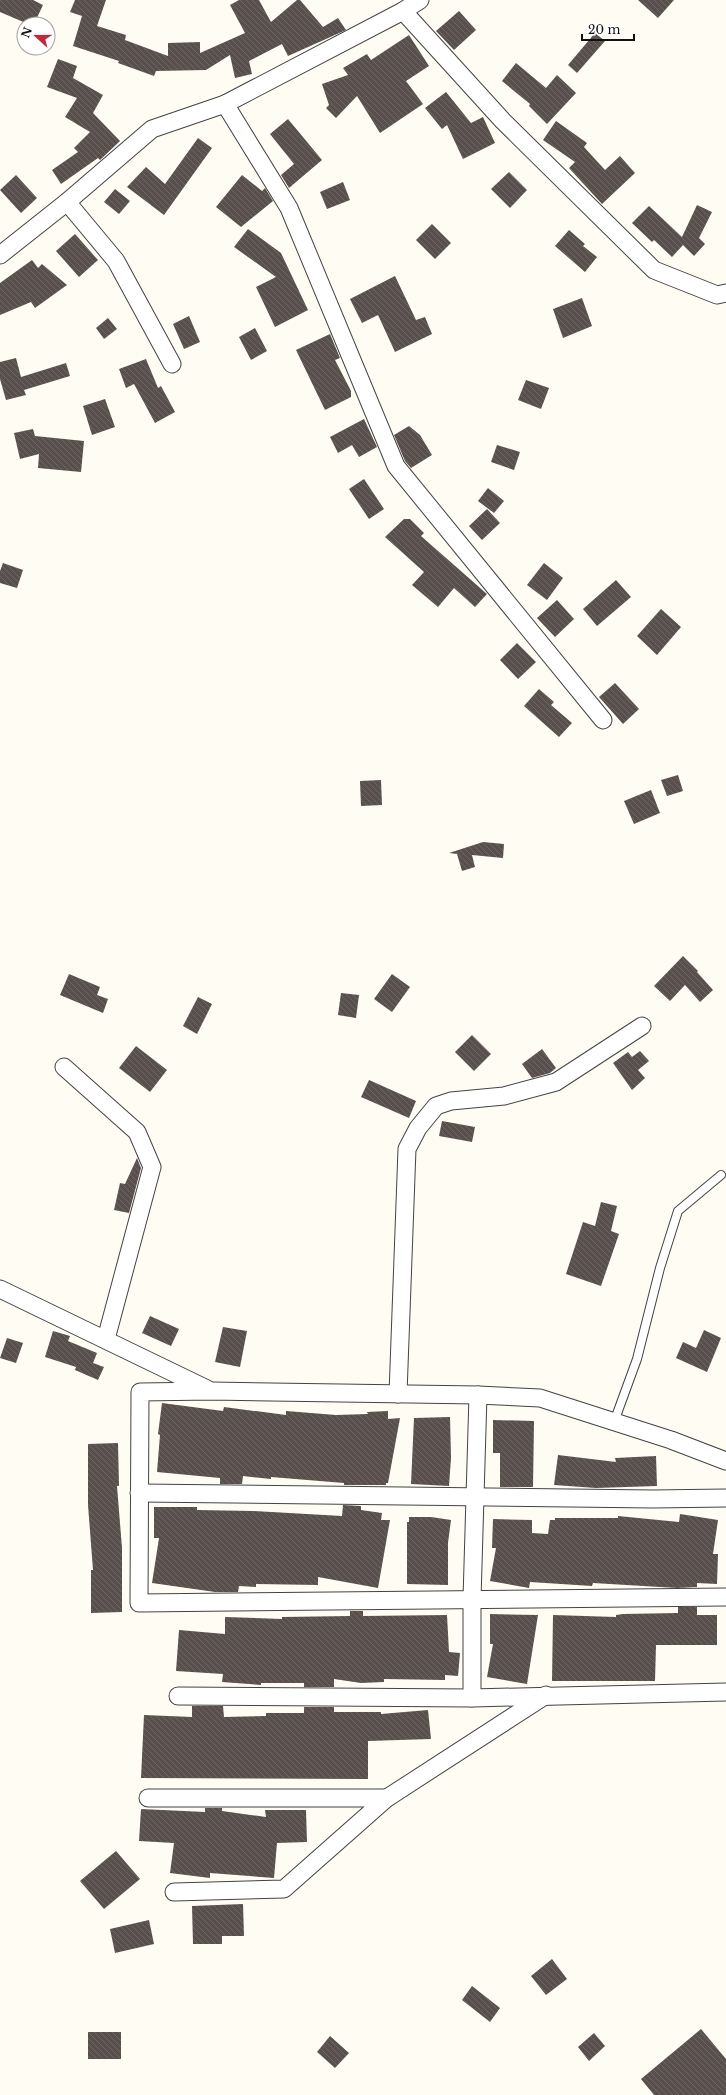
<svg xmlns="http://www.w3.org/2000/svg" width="726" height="2095" viewBox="0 0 726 2095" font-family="'Libre Baskerville',serif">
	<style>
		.building { fill: url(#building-back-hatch) }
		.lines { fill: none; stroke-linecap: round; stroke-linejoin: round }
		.service-casing { stroke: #434343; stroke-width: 10 }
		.minor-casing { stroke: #434343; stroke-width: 19 }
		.service { stroke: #fff; stroke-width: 8 }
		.minor { stroke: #fff; stroke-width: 17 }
	</style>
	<defs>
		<pattern id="building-back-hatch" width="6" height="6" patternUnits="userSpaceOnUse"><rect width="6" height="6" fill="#59504d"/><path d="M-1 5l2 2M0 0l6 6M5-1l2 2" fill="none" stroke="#6c6562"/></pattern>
	</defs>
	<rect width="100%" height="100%" fill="#fffcf4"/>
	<!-- building -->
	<g class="building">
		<path d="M0 0H33L43 5 34 24H28L0 12Z"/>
		<path d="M75 0H106L97 26 126 35 125 40 168 56V43L200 42V53L245 33 230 5 239 0H259L271 22 297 0H300L323 27 338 18 346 30 288 56 282 44 249 61 252 74 235 78 230 55 206 70 156 71 154 76 118 63 119 61 73 46 82 16 70 12Z"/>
		<path d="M638 0H674L658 18Z"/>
		<path d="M459 11 476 30 454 50 436 31Z"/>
		<path d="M595 33 605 41 577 73 568 65Z"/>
		<path d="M409 35 429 66 406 81 423 104 380 133 357 96 336 118 326 108 329 105 322 84 348 75 343 68 367 54 371 60Z"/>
		<path d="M58 59 77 66 73 78 103 95 93 113 120 141 100 160 98 158 61 184 52 170 78 152 74 148 90 132 65 117 77 98 47 87Z"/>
		<path d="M516 63 546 88 557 75 576 93 547 124 529 106 530 104 502 81Z"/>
		<path d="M446 92 471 123 483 117 495 143 463 159 447 125 442 129 425 108Z"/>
		<path d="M288 119 322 160 289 188 281 175 294 164 270 134Z"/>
		<path d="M556 121 587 143 584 147 605 170 620 156 635 173 602 204 569 168 575 162 543 140Z"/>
		<path d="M198 138 212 148 164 215 127 187 146 167 165 184Z"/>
		<path d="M509 172 527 190 510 208 491 189Z"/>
		<path d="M16 175 37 198 21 213 0 190Z"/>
		<path d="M242 175 262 191 265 188 273 201 241 227 216 207Z"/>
		<path d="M343 182 350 200 327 209 320 192Z"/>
		<path d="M115 189 130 201 119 214 104 202Z"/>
		<path d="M697 205 712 212 699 238 705 244 694 256 683 245 672 257 654 240 652 242 632 223 649 206 682 237Z"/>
		<path d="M432 224 451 243 435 259 416 240Z"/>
		<path d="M248 229 281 253 308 310 275 327 256 287 276 277 234 247Z"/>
		<path d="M569 230 585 244 583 246 597 257 585 272 555 246Z"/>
		<path d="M75 234 98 260 79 277 56 251Z"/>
		<path d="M32 260 38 268 42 264 67 285 35 308 31 302 0 315V283Z"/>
		<path d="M395 276 416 320 425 317 432 334 395 352 378 315 362 323 350 299Z"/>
		<path d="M582 298 592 326 563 338 553 309Z"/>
		<path d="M189 316 200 342 184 349 173 324Z"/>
		<path d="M108 318 117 329 104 339 96 328Z"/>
		<path d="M255 328 267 351 251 360 239 337Z"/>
		<path d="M330 334 340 358 335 360 351 391V397L325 410 296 350Z"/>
		<path d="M16 358 21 377 66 363 70 376 24 390 26 395 6 400 0 379V362Z"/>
		<path d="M146 359 158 388 161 386 175 412 155 423 134 384 126 388 119 369Z"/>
		<path d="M526 380 549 388 541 409 518 400Z"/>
		<path d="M105 399 115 427 92 435 83 406Z"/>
		<path d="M364 419 377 447 359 457 352 445 338 453 330 437Z"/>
		<path d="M409 426 420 435 432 455 411 468 405 461 394 435Z"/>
		<path d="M33 429 35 436 84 441 81 472 38 468 39 454 20 459 14 433Z"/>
		<path d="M497 445 520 452 514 470 491 462Z"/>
		<path d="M364 479 384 509 369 519 349 489Z"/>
		<path d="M488 488 504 501 494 513 478 501Z"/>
		<path d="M487 509 500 523 482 540 469 526Z"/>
		<path d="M404 519H410L424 533 421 536 487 594 475 607 454 588 438 607 412 585 424 572 385 537Z"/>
		<path d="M3 563 23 570 17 588 0 583V571Z"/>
		<path d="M544 563 563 578 547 600 527 585Z"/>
		<path d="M616 580 631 597 597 626 583 609Z"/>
		<path d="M557 600 574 619 555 637 537 618Z"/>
		<path d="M661 609 681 627 657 655 637 636Z"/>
		<path d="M517 643 536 662 518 679 500 660Z"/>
		<path d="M615 683 639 709 623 724 599 697Z"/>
		<path d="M539 689 554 702 551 705 572 723 559 737 524 706Z"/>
		<path d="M678 775 683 791 667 796 661 780Z"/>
		<path d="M381 780 382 805 361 806 360 781Z"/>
		<path d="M651 790 660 813 634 824 624 801Z"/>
		<path d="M483 842 504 844 503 858 472 855 475 867 462 871 457 854 449 853Z"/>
		<path d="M683 956 698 971 697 972 713 990 700 1002 685 985 670 1001 654 986Z"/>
		<path d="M69 974 100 987 97 995 108 999 103 1013 60 995Z"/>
		<path d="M392 974 410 987 392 1012 374 999Z"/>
		<path d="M341 993 359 995 356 1018 338 1015Z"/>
		<path d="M198 997 212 1004 197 1034 183 1026Z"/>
		<path d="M472 1035 491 1054 474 1071 455 1052Z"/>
		<path d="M136 1046 167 1070 150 1092 119 1068Z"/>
		<path d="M542 1049 556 1068 550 1073 532 1078 522 1064Z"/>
		<path d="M640 1051 649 1061 638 1070 645 1078 632 1090 613 1063 628 1052 632 1057Z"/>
		<path d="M369 1080 416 1101 409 1118 361 1097Z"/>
		<path d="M442 1121 475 1127 472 1142 439 1136Z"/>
		<path d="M137 1158 141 1168 129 1213 114 1210 120 1183 125 1184Z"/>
		<path d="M601 1202 617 1206 611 1231 619 1234 601 1286 566 1274 583 1222 595 1226Z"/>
		<path d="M150 1316 179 1329 171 1346 142 1333Z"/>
		<path d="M223 1327 247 1331 240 1367 215 1362Z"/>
		<path d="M704 1330 721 1338 707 1372 676 1358 683 1342 696 1348Z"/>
		<path d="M53 1331 70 1336 68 1341 97 1353 93 1363 104 1367 98 1380 75 1370 76 1367 45 1357Z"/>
		<path d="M7 1338 23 1343 16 1363 0 1358Z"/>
		<path d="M162 1403 223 1411 224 1407 286 1415V1411L336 1415 368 1414 367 1412 388 1411V1419L400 1418 388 1483H386V1485H344V1483L271 1477V1479L243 1476 242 1484H220V1478L157 1472 160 1435 158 1434Z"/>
		<path d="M450 1417 451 1458 449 1486 411 1484 414 1418Z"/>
		<path d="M493 1420 534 1421 533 1487H500V1453H493Z"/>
		<path d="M118 1443 119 1486H117L122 1548V1612L91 1613V1570H93L88 1505V1444Z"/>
		<path d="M558 1455 616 1462 615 1458 656 1456 657 1486 596 1488 554 1485Z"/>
		<path d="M343 1505 361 1506V1510L382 1513 381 1520H390L378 1588 318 1577V1585L256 1584V1587L239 1586 238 1592H215L152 1583 159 1538H154V1507H197V1510L253 1511 342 1516Z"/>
		<path d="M680 1514 718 1520 713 1554H718L717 1584 697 1583V1587L677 1588 593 1583 592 1586 530 1582 529 1588 490 1581 496 1548H492L493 1519 532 1520V1533L548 1534 550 1520H555V1518H618V1516L679 1522Z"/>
		<path d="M409 1517H431L451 1520 448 1543V1585L407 1584V1522H409Z"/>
		<path d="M678 1607H697V1615H717V1645H656L655 1681H552L553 1615 616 1617V1615L623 1614 678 1613Z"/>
		<path d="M350 1611H363V1616L447 1615 449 1652 460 1653 458 1676 445 1675V1680L384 1679V1682L361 1683 334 1679V1687H304V1683H261V1685L222 1682 223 1674 176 1671 179 1630 225 1634V1617L282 1619V1617L350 1616Z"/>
		<path d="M490 1614 538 1615 527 1684 487 1677 493 1644H490Z"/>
		<path d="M192 1706H223L224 1717 266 1716V1713H304V1707H334V1712H381V1714L428 1710 431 1739 368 1741V1779L141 1778 144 1715 192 1717Z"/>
		<path d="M205 1808H222V1811L266 1817 265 1810H306L307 1842 277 1843 274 1878 210 1873V1878L170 1873 174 1843 139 1841 141 1809 205 1812Z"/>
		<path d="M116 1851 140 1879 104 1909 80 1881Z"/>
		<path d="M243 1904 244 1936H222V1944H193L192 1906Z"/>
		<path d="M149 1920 154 1944 115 1953 110 1929Z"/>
		<path d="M552 1959 567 1979 546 1995 531 1976Z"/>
		<path d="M472 1986 500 2008 490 2022 462 2000Z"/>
		<path d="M701 2029 726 2059V2095H654L641 2079Z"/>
		<rect x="88" y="2032" width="33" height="27"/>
		<path d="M594 2033 605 2046 589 2061 578 2047Z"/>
		<path d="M330 2036 349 2053 335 2068 317 2052Z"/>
	</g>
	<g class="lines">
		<defs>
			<path id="service" d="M614 1422 637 1359 660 1268 678 1211 721 1175"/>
			<g id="minor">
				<path d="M403 11 503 121 654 270 717 295 726 293"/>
				<path d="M225 104 289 208 396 466 603 720"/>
				<path d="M67 202 116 261 172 364"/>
				<path d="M0 255 67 202 152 129 225 104 403 11 420 0"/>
				<path d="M64 1067 137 1132 152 1167 106 1339"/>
				<path d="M0 1289 207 1389"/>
				<path d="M398 1394 407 1149 418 1128 436 1106 451 1101 504 1096 556 1082 642 1026"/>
				<path d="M726 1461 671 1440 540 1398 478 1395 211 1391 140 1392 139 1603 726 1597"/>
				<path d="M139 1493 653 1499 726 1498"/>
				<path d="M178 1696 472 1698 726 1692"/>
				<path d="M472 1698V1599L478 1395"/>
				<path d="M148 1798H387"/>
				<path d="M174 1892 284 1889 387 1798 546 1695"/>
			</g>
		</defs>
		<!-- service casing -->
		<use href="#service" class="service-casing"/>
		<!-- minor casing -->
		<use href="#minor" class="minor-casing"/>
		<!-- service -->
		<use href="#service" class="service"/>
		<!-- minor -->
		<use href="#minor" class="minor"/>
	</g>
	<!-- north arrow -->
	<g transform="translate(36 36) rotate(291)"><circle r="19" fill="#ffffff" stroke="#9f9f9f"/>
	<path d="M0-3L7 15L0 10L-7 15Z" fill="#bf2a3f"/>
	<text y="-6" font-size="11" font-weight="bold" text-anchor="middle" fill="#101010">N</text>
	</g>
	<!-- scale -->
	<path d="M582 34v6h52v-6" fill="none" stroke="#101010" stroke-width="2"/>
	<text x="588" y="34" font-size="12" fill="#101010" stroke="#ffffff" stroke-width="3" paint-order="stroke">20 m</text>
</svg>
